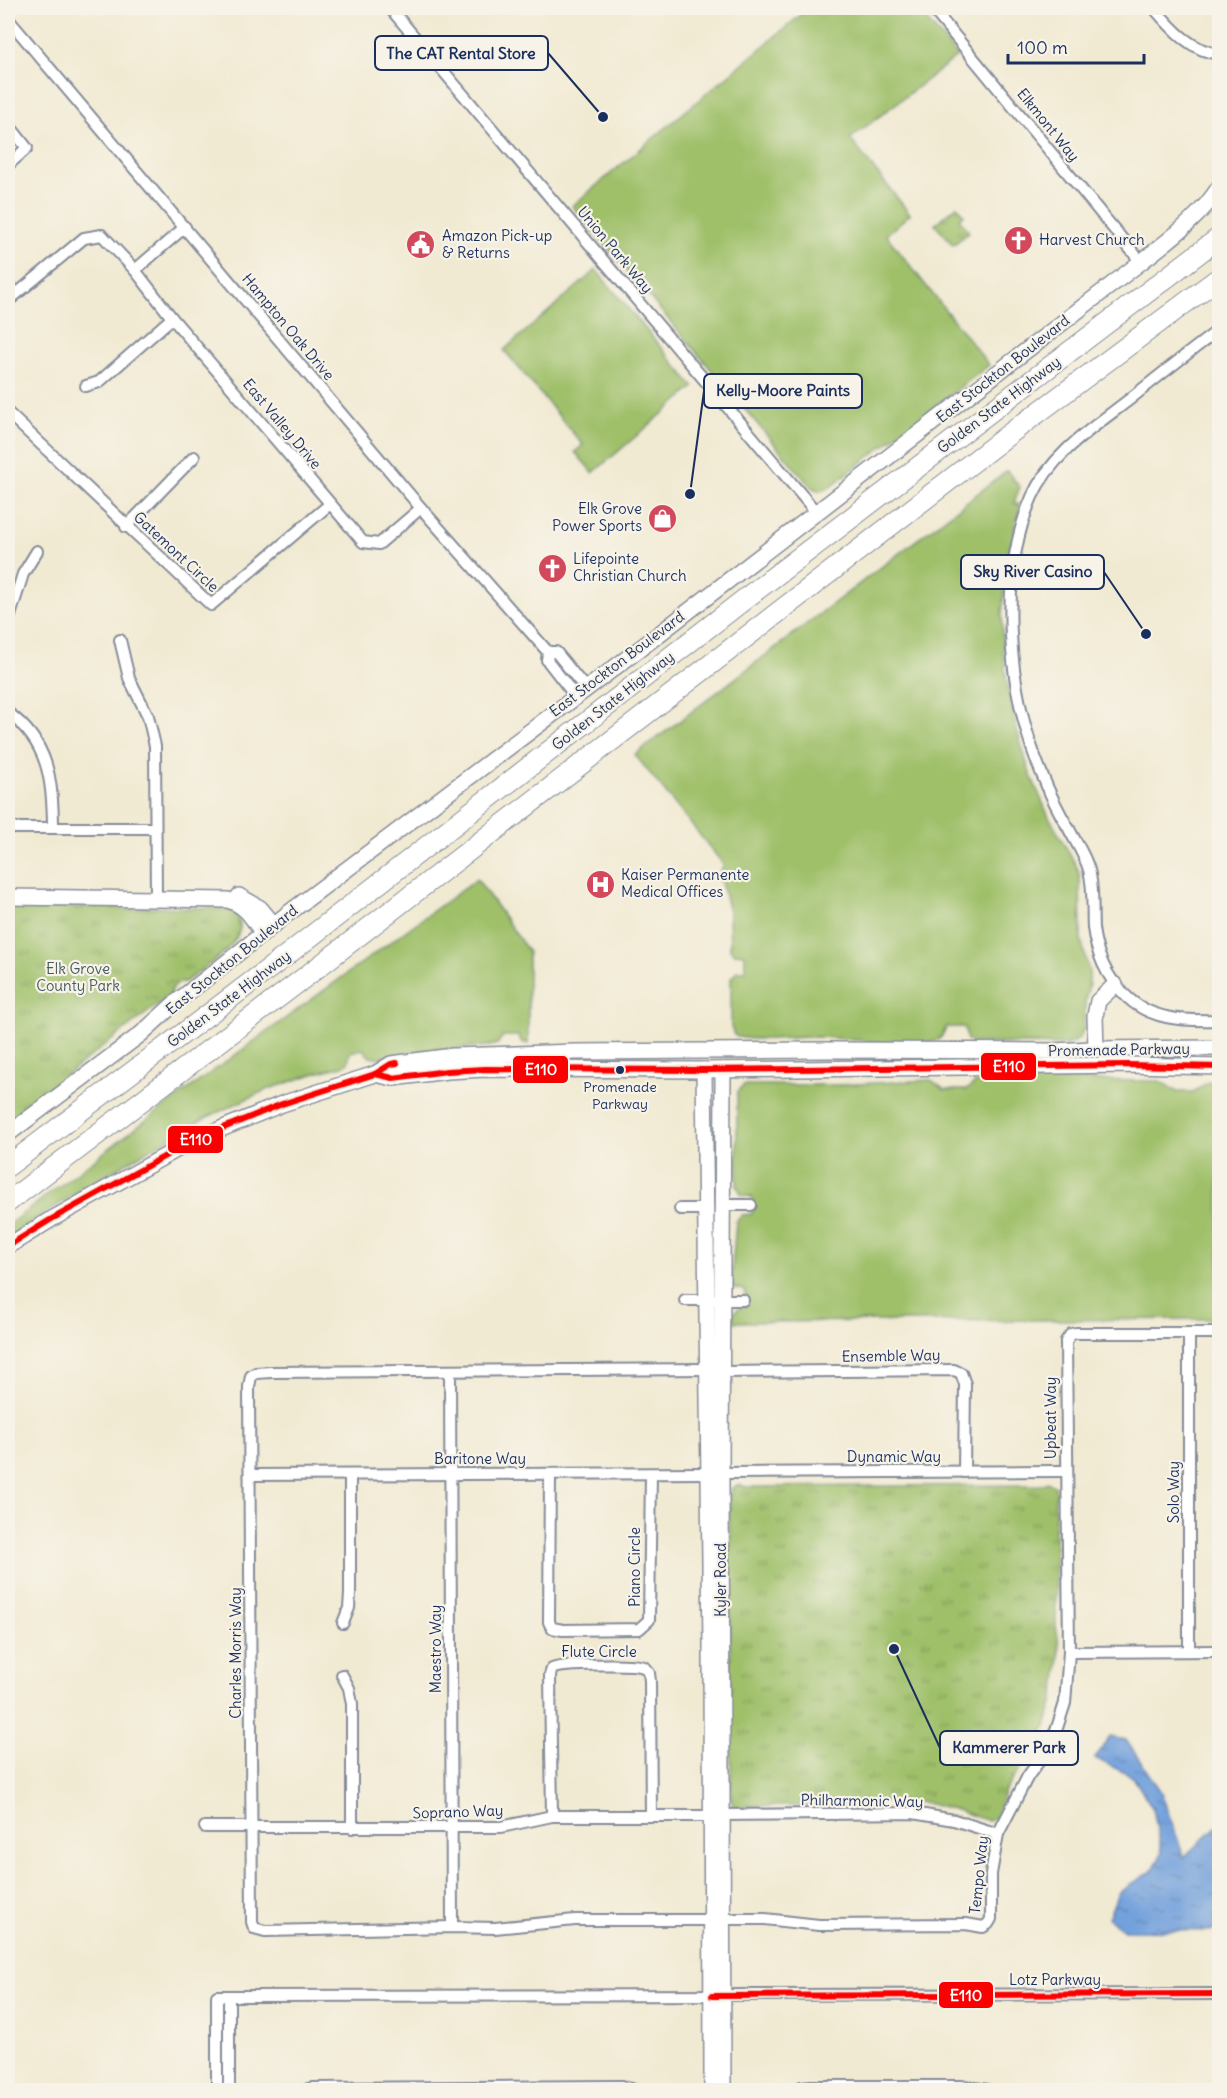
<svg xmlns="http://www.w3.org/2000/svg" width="1227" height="2098" viewBox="0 0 1227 2098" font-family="Delius,sans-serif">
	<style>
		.grass { fill: #9fc069; stroke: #5d7864; stroke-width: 1.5 }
		.park { fill: url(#park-tufts); stroke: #5d7864; stroke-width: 1.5 }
		.water { fill: url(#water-ripples); stroke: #47689d; stroke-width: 1.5 }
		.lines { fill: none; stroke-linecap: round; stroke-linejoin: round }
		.street-casing { stroke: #868c98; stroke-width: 14 }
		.secondary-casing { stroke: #868c98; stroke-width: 18 }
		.highway-casing { stroke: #868c98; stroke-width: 22 }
		.street { stroke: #fff; stroke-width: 10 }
		.secondary { stroke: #fff; stroke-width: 15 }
		.highway { stroke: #fff; stroke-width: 20 }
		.bus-1-casing { stroke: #f7f3e8; stroke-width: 10 }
		.bus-1 { stroke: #fa0000; stroke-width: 6 }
		.bus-dot { fill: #1b2f5e; stroke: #f7f3e8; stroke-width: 2 }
		.labels { text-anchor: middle; stroke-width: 4.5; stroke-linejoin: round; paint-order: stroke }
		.bus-label { font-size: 14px; fill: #1b2f5e; stroke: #f7f3e8 }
		.street-label { font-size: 15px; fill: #1b2f5e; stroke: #f7f3e8 }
		.poi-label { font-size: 15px; fill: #1b2f5e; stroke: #f7f3e8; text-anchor: start }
		.park-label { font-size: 15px; fill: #435a61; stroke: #f7f3e8 }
		.leader { fill: none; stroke: #1b2f5e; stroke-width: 2 }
		.callout-dot { fill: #1b2f5e; stroke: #f7f3e8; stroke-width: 2 }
		.callout { fill: #f7f3e8; stroke: #1b2f5e; stroke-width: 2 }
		.callout-label { font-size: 16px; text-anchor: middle; font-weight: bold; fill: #1b2f5e }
		.line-badge { stroke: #f7f3e8; stroke-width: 2 }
		.badge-label { font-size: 16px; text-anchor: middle; font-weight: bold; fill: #fff }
	</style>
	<defs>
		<pattern id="park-tufts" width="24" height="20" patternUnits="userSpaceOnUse" patternTransform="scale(1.5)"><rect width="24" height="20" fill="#9fc069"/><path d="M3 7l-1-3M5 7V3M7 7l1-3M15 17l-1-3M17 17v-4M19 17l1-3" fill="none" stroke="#819c5a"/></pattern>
		<pattern id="water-ripples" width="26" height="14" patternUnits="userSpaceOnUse" patternTransform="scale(1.5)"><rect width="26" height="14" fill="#73a1dc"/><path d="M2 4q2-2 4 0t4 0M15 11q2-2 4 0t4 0" fill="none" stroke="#5e84b6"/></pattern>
	</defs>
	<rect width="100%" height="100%" fill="#f7f3e8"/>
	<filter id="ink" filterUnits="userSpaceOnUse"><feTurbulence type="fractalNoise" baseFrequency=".0167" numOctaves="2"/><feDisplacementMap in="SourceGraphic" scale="12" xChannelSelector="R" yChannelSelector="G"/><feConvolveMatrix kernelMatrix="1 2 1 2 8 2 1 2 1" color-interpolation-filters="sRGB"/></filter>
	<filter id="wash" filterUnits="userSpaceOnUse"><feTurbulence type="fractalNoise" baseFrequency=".008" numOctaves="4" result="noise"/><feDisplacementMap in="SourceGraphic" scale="24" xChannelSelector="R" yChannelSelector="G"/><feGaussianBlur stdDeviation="1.35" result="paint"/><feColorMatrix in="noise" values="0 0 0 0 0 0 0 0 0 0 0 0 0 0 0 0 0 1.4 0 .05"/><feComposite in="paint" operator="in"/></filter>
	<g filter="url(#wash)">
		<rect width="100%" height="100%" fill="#f1ead3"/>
		<!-- grass -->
		<g class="grass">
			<path d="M809 8H916L958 56 850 139 910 214 886 235 989 365 827 489 819 491 811 487 572 206Z"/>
			<path d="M596 270 694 387 593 473 575 452 583 445 504 350Z"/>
			<path d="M1007 471 1020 487 1014 503 1020 505 1006 566 1002 615 1003 652 1008 690 1017 730 1029 771 1048 815 1078 869 1080 880 1081 939 1089 972V984L1085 1003 1084 1028 1080 1037 1074 1042 1066 1045 973 1043 967 1040 964 1027H946C944 1035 940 1041 931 1042 898 1047 851 1038 816 1037 791 1037 763 1042 738 1037L734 1035 731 1027V978L737 971H745V954L734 953 730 949 729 911 720 879V871L724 865 635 755Z"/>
			<path d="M477 879 528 951V1044L522 1042 518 1036H503L497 1044 490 1046 426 1050 376 1058 370 1057 363 1049 350 1052 348 1062 343 1066 319 1072 266 1090 199 1121 102 1177 8 1237V1225L161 1109Z"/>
			<path d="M981 1079 1160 1081 1177 1092H1193L1208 1082 1219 1083V1319L731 1322C733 1312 735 1309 745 1306V1290L734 1288 731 1281 736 1222 742 1215 752 1214V1197L742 1195 737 1186V1092L744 1085H837L931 1080 945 1090H966Z"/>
		</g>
		<!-- park -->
		<g class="park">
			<path d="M957 206 964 215 959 219 969 232 953 245 935 224Z"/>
			<path d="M8 907H119L123 910 138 909 142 907 219 908C228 910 235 911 239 920 248 942 201 970 185 982H180L171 990 170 995 8 1120Z"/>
			<path d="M1048 1482 1055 1486 1057 1492 1055 1501 1056 1627C1064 1660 1055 1711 1039 1741 1030 1759 1015 1774 1005 1791 1001 1800 999 1808 996 1817L989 1821 950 1808 920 1802 897 1801 842 1806H748L739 1809 733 1806 731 1798 729 1496 731 1489 738 1485 747 1487 1040 1485Z"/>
		</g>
		<!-- water -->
		<path class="water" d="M1110 1737 1126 1740 1161 1792 1184 1857 1219 1824V1931L1124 1930 1108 1918 1118 1893 1152 1871 1162 1853 1153 1809 1133 1777 1095 1758Z"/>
	</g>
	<g filter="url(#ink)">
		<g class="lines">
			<defs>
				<g id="street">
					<path d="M390 8 816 512"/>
					<path d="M932 8 1141 262"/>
					<path d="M1154 8C1171 28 1192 52 1220 54"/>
					<path d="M8 19 421 508 548 652H556L585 688"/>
					<path d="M8 124 27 148 8 165"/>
					<path d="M135 270 185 227"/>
					<path d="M8 284 16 293"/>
					<path d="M8 301 84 238 102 235 135 270 172 318 363 542 379 544 421 508"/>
					<path d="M1220 329C1189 352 1160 375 1130 399 1094 427 1051 454 1032 497 997 577 1008 693 1041 772 1049 792 1058 811 1069 829 1076 843 1085 855 1089 870 1094 889 1092 909 1093 928 1096 952 1106 976 1123 993 1149 1021 1184 1021 1220 1020"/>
					<path d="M86 386 99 382 172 318"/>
					<path d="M8 413 211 605 330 504"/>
					<path d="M126 527 194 457"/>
					<path d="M8 622 23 574 37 551"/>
					<path d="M120 640 129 678 148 716 155 746 156 898"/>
					<path d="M548 652 547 660 575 696"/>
					<path d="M8 713C49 742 53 782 53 828"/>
					<path d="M8 828H155"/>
					<path d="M723 1205H751"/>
					<path d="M680 1209H705"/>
					<path d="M685 1300H743"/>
					<path d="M1189 1333V1651"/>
					<path d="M708 1369 271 1372 256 1373 251 1376 249 1387 252 1922 254 1928 265 1931 452 1927 495 1928 575 1920H711"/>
					<path d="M450 1371 452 1927"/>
					<path d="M721 1372 954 1370 961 1373 965 1384 964 1472"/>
					<path d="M721 1473 1066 1471"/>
					<path d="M550 1474 549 1622 552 1628 563 1630 639 1629 649 1620 651 1474"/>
					<path d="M250 1475 709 1473"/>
					<path d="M343 1623 349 1608 350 1594V1475"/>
					<path d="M1069 1652 1220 1651"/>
					<path d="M342 1675 349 1688 352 1704V1828"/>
					<path d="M723 1815 913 1813 954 1820 998 1834"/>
					<path d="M552 1816 550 1675 552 1669C561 1664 633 1663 644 1667L649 1673 650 1681 651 1816"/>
					<path d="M205 1827H501L552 1816H711"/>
					<path d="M724 1919H765L819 1925 966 1924 983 1927 988 1924 991 1919V1874L998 1834 1028 1776 1045 1753 1057 1728 1065 1703 1069 1652 1066 1341 1071 1334 1076 1333H1220"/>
					<path d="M217 2090V1996L1220 1994"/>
					<path d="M229 2090V1996"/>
					<path d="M306 2090 311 2088 622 2086 634 2090"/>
					<path d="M797 2090 801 2087 811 2086H961L988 2090"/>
				</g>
				<g id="secondary">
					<path d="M239 896 260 908 274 925"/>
					<path d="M8 897 228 900C246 905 253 919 263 934"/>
					<path d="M1096 1049 1095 1016 1098 1001 1115 985"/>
					<path d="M704 1070 711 1645 712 2090"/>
					<path d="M723 1070 721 1473 723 2090"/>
					<path d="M375 1074 393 1078 447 1071 485 1069 704 1070 1127 1065 1220 1067"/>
					<path d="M8 1134 141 1034 174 1004 286 915 650 641 1141 262C1169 240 1200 218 1220 186"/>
					<path d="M8 1246 50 1220 194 1140 282 1104 375 1074 391 1064 453 1056 575 1052 826 1050 1054 1051 1091 1049 1220 1048"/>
				</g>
				<g id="highway">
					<path d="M8 1166 283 958 750 595 1220 237"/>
					<path d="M8 1202 300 981 1008 435 1220 277"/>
				</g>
			</defs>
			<!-- street casing -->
			<use href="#street" class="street-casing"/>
			<!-- secondary casing -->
			<use href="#secondary" class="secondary-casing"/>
			<!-- highway casing -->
			<use href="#highway" class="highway-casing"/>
			<!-- street -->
			<use href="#street" class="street"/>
			<!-- secondary -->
			<use href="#secondary" class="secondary"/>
			<!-- highway -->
			<use href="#highway" class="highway"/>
			<defs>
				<g id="bus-1">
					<path d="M375 1074 393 1078 447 1071 485 1069 704 1070 1127 1065 1220 1067"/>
					<path d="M8 1246 50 1220 194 1140 282 1104 375 1074 391 1064 397 1063"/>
					<path d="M712 1996 1220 1994"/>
				</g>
			</defs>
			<!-- bus-1 casing -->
			<use href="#bus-1" class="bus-1-casing"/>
			<!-- bus-1 -->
			<use href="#bus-1" class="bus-1"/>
		</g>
	</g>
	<!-- icons -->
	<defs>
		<symbol id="church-disc" viewBox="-11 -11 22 22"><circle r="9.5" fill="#d1495b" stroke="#f7f3e8"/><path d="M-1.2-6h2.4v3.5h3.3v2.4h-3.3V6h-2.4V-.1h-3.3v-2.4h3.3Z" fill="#fff"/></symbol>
		<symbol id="civic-disc" viewBox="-11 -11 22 22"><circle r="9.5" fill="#d1495b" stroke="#f7f3e8"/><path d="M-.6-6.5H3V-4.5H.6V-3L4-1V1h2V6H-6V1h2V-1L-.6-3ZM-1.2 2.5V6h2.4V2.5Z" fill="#fff"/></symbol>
		<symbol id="shop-disc" viewBox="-11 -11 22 22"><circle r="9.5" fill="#d1495b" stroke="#f7f3e8"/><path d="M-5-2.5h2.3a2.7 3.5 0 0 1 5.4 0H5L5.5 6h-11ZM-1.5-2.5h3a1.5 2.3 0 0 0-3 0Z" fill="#fff"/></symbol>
		<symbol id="hospital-disc" viewBox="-11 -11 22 22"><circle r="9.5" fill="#d1495b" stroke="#f7f3e8"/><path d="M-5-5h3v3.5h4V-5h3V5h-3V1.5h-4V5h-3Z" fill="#fff"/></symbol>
	</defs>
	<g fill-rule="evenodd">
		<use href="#church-disc" x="1002" y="224" width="33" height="33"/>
		<use href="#civic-disc" x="404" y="228" width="33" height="33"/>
		<use href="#shop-disc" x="646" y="502" width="33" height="33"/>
		<use href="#church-disc" x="536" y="552" width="33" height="33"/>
		<use href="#hospital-disc" x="584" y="868" width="33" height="33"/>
	</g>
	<!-- markers -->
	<circle class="bus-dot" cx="620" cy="1070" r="5"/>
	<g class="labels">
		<!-- bus labels -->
		<g class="bus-label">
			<text x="620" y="1092">Promenade<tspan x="620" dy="17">Parkway</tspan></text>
		</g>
		<!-- street labels -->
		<g class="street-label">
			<text transform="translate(1048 125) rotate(51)" y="5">Elkmont Way</text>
			<text transform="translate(615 250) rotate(50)" y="5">Union Park Way</text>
			<text transform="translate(288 327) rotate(50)" y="5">Hampton Oak Drive</text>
			<text transform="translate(1003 369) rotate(-38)" y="5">East Stockton Boulevard</text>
			<text transform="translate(999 405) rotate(-37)" y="5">Golden State Highway</text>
			<text transform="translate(282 424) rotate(50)" y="5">East Valley Drive</text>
			<text transform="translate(176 552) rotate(43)" y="5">Gatemont Circle</text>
			<text transform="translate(617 664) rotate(-37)" y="5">East Stockton Boulevard</text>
			<text transform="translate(613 701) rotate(-38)" y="5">Golden State Highway</text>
			<text transform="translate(232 960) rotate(-39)" y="5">East Stockton Boulevard</text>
			<text transform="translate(229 999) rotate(-37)" y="5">Golden State Highway</text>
			<text transform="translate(1119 1050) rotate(-1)" y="5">Promenade Parkway</text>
			<text transform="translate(891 1356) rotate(-1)" y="5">Ensemble Way</text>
			<text transform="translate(1051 1418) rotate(-90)" y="5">Upbeat Way</text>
			<text x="894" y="1462">Dynamic Way</text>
			<text x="480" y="1464">Baritone Way</text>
			<text transform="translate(1174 1492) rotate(-90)" y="5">Solo Way</text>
			<text transform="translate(635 1567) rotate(-90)" y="5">Piano Circle</text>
			<text transform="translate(721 1580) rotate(-90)" y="5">Kyler Road</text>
			<text transform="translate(436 1649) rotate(-90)" y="5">Maestro Way</text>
			<text x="599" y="1657">Flute Circle</text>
			<text transform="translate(236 1653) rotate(-90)" y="5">Charles Morris Way</text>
			<text transform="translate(862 1801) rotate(1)" y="5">Philharmonic Way</text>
			<text transform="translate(458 1812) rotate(-2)" y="5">Soprano Way</text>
			<text transform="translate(979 1875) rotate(-84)" y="5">Tempo Way</text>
			<text x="1055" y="1985">Lotz Parkway</text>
		</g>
		<!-- poi labels -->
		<g class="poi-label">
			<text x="442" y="241">Amazon Pick-up<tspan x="442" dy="17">&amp; Returns</tspan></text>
			<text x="1039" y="245">Harvest Church</text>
			<text x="642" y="514" text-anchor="end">Elk Grove<tspan x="642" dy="17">Power Sports</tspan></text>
			<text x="573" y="564">Lifepointe<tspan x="573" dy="17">Christian Church</tspan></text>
			<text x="621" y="880">Kaiser Permanente<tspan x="621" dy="17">Medical Offices</tspan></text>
		</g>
		<!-- park labels -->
		<g class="park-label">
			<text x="78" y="974">Elk Grove<tspan x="78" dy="17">County Park</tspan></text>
		</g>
	</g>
	<!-- callouts -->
	<path class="leader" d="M603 117L548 53M690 494L704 391M1146 634L1104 572M894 1649L940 1748"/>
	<g class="callout-dot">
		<circle cx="603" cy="117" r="6"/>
		<circle cx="690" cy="494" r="6"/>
		<circle cx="1146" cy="634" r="6"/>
		<circle cx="894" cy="1649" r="6"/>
	</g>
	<g class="callout">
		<rect x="375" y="36" width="173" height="34" rx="6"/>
		<rect x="704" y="374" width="158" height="34" rx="6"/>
		<rect x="961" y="555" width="143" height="34" rx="6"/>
		<rect x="940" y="1731" width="138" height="34" rx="6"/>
	</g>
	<g class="callout-label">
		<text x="461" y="59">The CAT Rental Store</text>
		<text x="783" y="396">Kelly-Moore Paints</text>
		<text x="1033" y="577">Sky River Casino</text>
		<text x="1009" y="1753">Kammerer Park</text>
	</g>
	<g class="line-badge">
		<rect x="980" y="1052" width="57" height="29" rx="6" fill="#fa0000"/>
		<rect x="512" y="1055" width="57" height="29" rx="6" fill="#fa0000"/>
		<rect x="167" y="1125" width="57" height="29" rx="6" fill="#fa0000"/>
		<rect x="938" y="1981" width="56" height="28" rx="6" fill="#fa0000"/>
	</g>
	<g class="badge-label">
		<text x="1009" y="1072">E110</text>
		<text x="541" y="1075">E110</text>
		<text x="196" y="1145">E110</text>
		<text x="966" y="2001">E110</text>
	</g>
	<!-- margin -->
	<rect width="1227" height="2098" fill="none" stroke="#f7f3e8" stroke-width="30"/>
	<!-- scale -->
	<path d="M1008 54v9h136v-9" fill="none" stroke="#1b2f5e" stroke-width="3"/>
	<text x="1017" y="54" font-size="18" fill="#1b2f5e" stroke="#f7f3e8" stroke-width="4.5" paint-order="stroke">100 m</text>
</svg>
